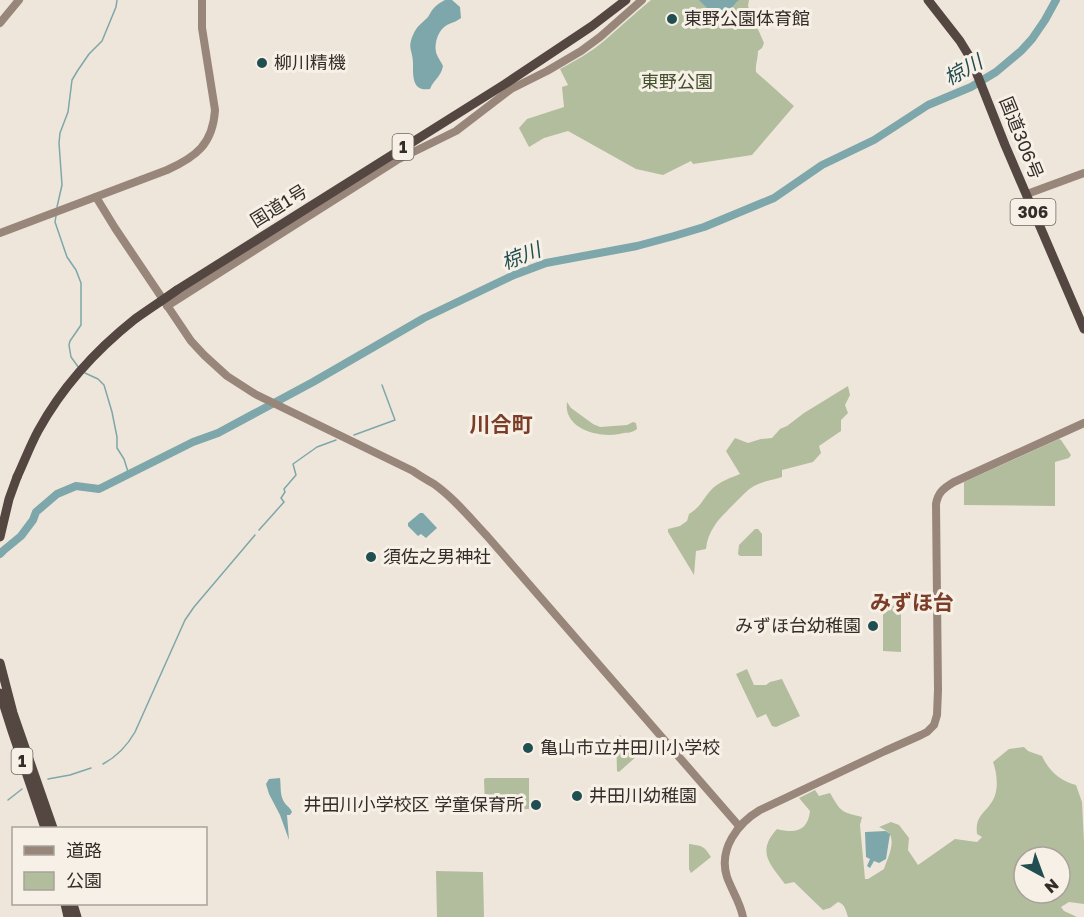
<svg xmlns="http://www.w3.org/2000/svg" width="1084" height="917" viewBox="0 0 1084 917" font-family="'Golos Text','Noto Sans JP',sans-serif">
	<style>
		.green { fill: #b2bd9d; fill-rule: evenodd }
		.water { fill: #7da7aa }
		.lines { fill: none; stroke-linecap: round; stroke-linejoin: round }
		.stream { stroke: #7da7aa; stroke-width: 1.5 }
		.river { stroke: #7da7aa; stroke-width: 8 }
		.secondary { stroke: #99867a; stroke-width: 8 }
		.highway { stroke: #544640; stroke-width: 9 }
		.highway-bridge { stroke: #544640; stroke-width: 9 }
		.poi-dot { fill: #214e51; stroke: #f7f0e7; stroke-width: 2 }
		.labels { text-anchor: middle; stroke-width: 6; stroke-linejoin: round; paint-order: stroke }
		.shield { fill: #f7f0e7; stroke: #6e6761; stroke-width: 1.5 }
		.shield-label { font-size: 16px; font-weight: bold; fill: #342c28 }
		.poi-label { font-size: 18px; fill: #342c28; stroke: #f7f0e7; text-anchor: start }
		.park-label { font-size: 18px; fill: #43502e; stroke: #f7f0e7 }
		.street-label { font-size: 18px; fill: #342c28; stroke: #f7f0e7 }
		.water-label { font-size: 20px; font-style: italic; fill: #214e51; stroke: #f7f0e7 }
		.quarter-label { font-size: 21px; font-weight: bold; fill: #7b3d28; stroke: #f7f0e7 }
	</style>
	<rect width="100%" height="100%" fill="#efe6db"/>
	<!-- green -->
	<g class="green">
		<path d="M651 0H749L748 6 764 43 762 48 758 51C758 59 755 65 756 72L794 106 752 155 693 164 691 161 663 175 636 169 568 131 544 138 529 147 519 128 527 119 564 107 562 87 568 85 560 69C575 61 591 52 604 41 620 27 635 13 651 0Z"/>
		<path d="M848 386 850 395 845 405 848 413 841 420V431L819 446 821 453 813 462 782 470V477C773 480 763 481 754 486 747 490 742 496 736 502 722 516 708 528 706 549L696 551 694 575 668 532V529L680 526 687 521 689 514C702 506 703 498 713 488 721 481 730 478 740 474L726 451 735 438 748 443 761 439 772 438 780 429 787 426 804 413Z"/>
		<path d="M567 402 571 408 593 424 600 427 627 425 633 422 636 423 637 429C631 434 626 432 619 434 599 438 563 429 567 402Z"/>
		<path d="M1059 439 1061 440 1071 455 1069 458 1055 462V506L964 505V482Z"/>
		<path d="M755 529H758L762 534V556H740L738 554 739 545Z"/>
		<path d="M901 604V652L883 651V605Z"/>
		<path d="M747 669 754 685H766L770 682 782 679 800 716 776 727 772 726 766 714 757 718 736 674Z"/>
		<path d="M620 735 638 755 619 772 617 771 616 738Z"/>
		<path d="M1024 747 1028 751 1042 756C1049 771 1060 781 1076 785L1082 802 1084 842V904L1069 902 1061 907 1064 911 1077 917H848C846 911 845 904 838 902L830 908 823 910 794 882 785 884C770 864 756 852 777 829 795 834 808 831 810 811L799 798 815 790 819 796 830 793C841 812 841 812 862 817L860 825 865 879H868L884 869C887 859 897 841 888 832 885 830 882 828 879 827L891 822 899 825 909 838 908 850 918 865 955 839 977 842 982 837 977 834C975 815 985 814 993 800 999 789 997 773 993 762L1009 749ZM1024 857H1060V893H1024Z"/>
		<path d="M486 778H529V809L486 810 485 808 484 779Z"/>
		<path d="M689 844C703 846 704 846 711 857L691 873 689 869Z"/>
		<path d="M436 871 483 872 484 917H437Z"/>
	</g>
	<!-- water -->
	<g class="water">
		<path d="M445 0H452L460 7 461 18C456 22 453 22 447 25 439 29 434 42 436 52 437 57 441 61 443 66 441 77 434 79 430 89 412 92 413 76 413 63 413 51 407 48 413 35 416 27 422 23 428 17 430 14 431 11 433 9 436 5 441 2 445 0Z"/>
		<path d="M699 0H739C731 6 730 15 719 17L713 14Z"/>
		<path d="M420 513H423L437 528 426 538 421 534 418 536 408 526V523Z"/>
		<path d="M280 778C281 785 280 794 283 800 285 805 290 807 292 812L290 815H287L289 840 280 815 269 794 266 784 269 779Z"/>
		<path d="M886 831 890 834 886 859 879 863 874 861 870 868 867 866 870 859 866 857 865 832Z"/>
	</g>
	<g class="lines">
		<!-- stream -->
		<g class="stream">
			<path d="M57 207 62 185 59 143 60 133 68 112 72 80 78 70 89 54 102 41 116 7 117 0"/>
			<path d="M56 216 55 222 67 257 76 270 81 283V325L70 341 69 345 71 357 79 368"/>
			<path d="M85 373 98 379 104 385 112 412 117 437V448L124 459 129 475"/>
			<path d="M354 435 395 420 382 385"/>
			<path d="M259 530 284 502 281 498 285 492 284 489 296 475 293 464 317 447 336 440"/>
			<path d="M103 764C118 756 127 746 135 732L185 620 194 607 255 535"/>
			<path d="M48 779 70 775 91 768"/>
			<path d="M8 800 22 789"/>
		</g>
		<!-- river -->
		<path class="river" d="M0 554 4 550 21 536 33 520 36 512 57 494 76 486 99 489 193 442 218 433 313 382 424 318 514 275 546 263 637 246 674 236 704 227 774 198 822 165 874 140 928 105 971 87 996 72 1021 51 1032 39 1045 20 1056 0"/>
		<!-- secondary -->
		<g class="secondary">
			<path d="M0 23 19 0"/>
			<path d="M1027 194 1084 173"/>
			<path d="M96 197 115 228 191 341 204 355 227 376 255 394 413 471C420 476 427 480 434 484 454 498 470 518 487 536L739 826"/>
			<path d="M0 233 167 170C196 157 213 144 215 110L202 28V0"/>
			<path d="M167 306 397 160 456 131 511 89 547 71 581 51 600 37 642 0"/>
			<path d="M743 917C740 902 732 891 727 877 718 849 738 823 760 810L885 751 921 735 927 732 934 725 937 715 938 690 936 504C938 492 944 488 954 482L1084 423"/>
		</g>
		<!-- highway -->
		<g class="highway">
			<path d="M928 0 960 41 971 59 1005 145 1084 329"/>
			<path d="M177 290 505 84 592 26 626 0"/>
			<path d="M0 537 9 499 17 477"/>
			<path d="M0 663 13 713 53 828"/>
			<path d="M0 693 12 731 45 828"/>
			<path d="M65 904 68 917"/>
			<path d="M73 904 77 917"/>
		</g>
		<!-- highway-bridge -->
		<path class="highway-bridge" d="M17 477C24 462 30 446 38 431 62 387 96 350 135 319 149 309 163 300 177 290"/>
	</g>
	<!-- markers -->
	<g class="poi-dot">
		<circle cx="672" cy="19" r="6"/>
		<circle cx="262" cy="63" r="6"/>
		<circle cx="371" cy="557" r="6"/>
		<circle cx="873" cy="626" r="6"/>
		<circle cx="528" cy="748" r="6"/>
		<circle cx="577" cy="796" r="6"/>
		<circle cx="536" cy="805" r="6"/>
	</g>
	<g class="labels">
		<!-- shield labels -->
		<g class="shield">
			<rect x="392.5" y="134" width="21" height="26" rx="4.5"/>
			<rect x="1010.5" y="199" width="45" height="26" rx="4.5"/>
			<rect x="11.5" y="748" width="21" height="26" rx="4.5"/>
		</g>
		<g class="shield-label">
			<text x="403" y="153">1</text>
			<text x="1033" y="218">306</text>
			<text x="22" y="767">1</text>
		</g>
		<!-- poi labels -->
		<g class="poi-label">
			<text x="684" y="25">東野公園体育館</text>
			<text x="274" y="69">柳川精機</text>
			<text x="383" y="563">須佐之男神社</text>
			<text x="861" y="632" text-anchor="end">みずほ台幼稚園</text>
			<text x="540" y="754">亀山市立井田川小学校</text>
			<text x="589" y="802">井田川幼稚園</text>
			<text x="524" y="811" text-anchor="end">井田川小学校区 学童保育所</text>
		</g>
		<!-- park labels -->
		<g class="park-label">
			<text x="677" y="88">東野公園</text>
		</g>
		<!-- street labels -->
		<g class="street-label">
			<text transform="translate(1021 138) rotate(68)" y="6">国道306号</text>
			<text transform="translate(279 206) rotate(-32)" y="6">国道1号</text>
		</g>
		<!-- water labels -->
		<g class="water-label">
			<text transform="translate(963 70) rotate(-29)" y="7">椋川</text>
			<text transform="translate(521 256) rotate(-21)" y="7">椋川</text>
		</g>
		<!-- quarter labels -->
		<g class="quarter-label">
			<text x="501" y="432">川合町</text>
			<text x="912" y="610">みずほ台</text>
		</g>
	</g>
	<!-- legend -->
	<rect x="12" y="827" width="195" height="78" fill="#f7f0e7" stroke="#a9a29b" stroke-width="1.5"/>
	<rect x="24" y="846" width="30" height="9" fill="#99867a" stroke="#a9a29b" stroke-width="1.5"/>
	<text x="66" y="857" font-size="18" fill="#342c28">道路</text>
	<rect x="24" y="872" width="30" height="18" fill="#b2bd9d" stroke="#a9a29b" stroke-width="1.5"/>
	<text x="66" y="887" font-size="18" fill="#342c28">公園</text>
	<!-- north arrow -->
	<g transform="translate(1042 875) rotate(139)"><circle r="28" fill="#f7f0e7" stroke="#a9a29b" stroke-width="1.5"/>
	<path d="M0-4.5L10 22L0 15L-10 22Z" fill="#214e51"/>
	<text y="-9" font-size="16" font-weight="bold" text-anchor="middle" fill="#342c28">N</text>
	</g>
</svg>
